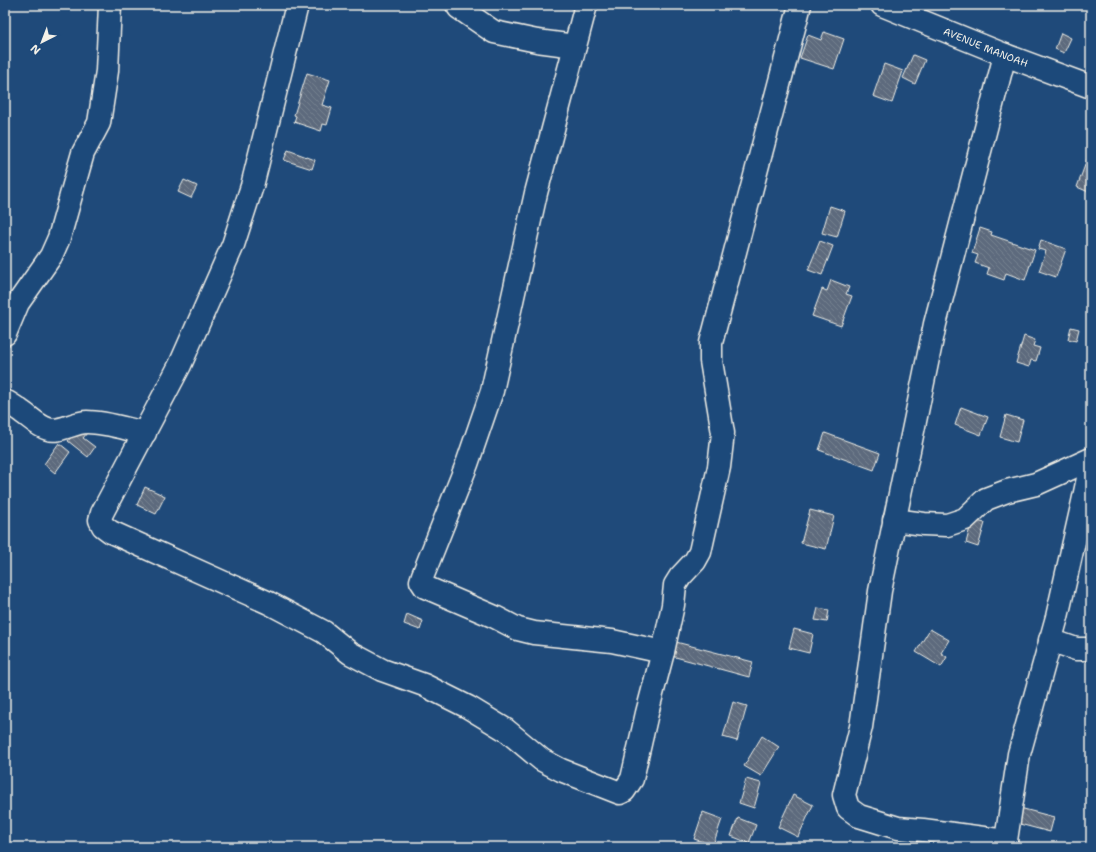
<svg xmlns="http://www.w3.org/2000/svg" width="1096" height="852" viewBox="0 0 1096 852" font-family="'Shantell Sans',sans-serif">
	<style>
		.building { fill: url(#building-back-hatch); stroke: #f4f1e8 }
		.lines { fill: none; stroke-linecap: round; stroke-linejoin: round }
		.minor-casing { stroke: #f4f1e8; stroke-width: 25 }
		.minor { stroke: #1f4a7a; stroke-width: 22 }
		.labels { text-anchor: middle; stroke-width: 4; stroke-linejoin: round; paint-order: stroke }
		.street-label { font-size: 10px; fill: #f4f1e8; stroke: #1f4a7a }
	</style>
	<defs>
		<pattern id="building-back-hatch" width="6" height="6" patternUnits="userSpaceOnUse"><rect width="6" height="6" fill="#5d6b7d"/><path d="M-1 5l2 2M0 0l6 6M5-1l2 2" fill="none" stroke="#75818f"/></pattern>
	</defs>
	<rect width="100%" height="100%" fill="#1f4a7a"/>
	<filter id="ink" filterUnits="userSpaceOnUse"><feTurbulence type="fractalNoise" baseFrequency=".025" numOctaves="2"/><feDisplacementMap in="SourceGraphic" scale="8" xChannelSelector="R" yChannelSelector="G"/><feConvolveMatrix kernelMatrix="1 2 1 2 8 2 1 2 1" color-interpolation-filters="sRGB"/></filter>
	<g filter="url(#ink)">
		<!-- building -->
		<g class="building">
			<path d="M824 32 844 39 834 69 800 58 808 35 821 40Z"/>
			<path d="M1061 33 1071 38 1064 53 1055 49Z"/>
			<path d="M913 55 925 60 915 84 903 78Z"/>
			<path d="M884 64 903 71 892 103 873 96Z"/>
			<path d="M307 73 330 80 322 105 332 108 327 125 323 124 321 131 294 122 296 116 294 115Z"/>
			<path d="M288 150 315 160 312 169 284 160Z"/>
			<path d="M1088 157 1091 158V193L1077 187Z"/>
			<path d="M184 180 197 186 191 198 178 192Z"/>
			<path d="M830 206 845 211 837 237 822 233Z"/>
			<path d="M980 228 992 232 991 235 1035 250 1025 280 1006 273 1004 280 987 274 989 268 975 263 978 255 972 253Z"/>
			<path d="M1041 240 1066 249 1056 277 1039 271 1046 251 1038 249Z"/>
			<path d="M820 241 833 246 822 275 808 270Z"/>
			<path d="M831 280 849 287 846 294 852 296 841 326 812 316 822 289 827 291Z"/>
			<path d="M1071 327 1079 329 1076 341 1068 339Z"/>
			<path d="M1024 336 1035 340 1033 346 1040 348 1036 361 1031 360 1029 367 1016 363Z"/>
			<path d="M961 407 988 417 981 435 955 425Z"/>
			<path d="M1006 415 1023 420 1017 442 1000 437Z"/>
			<path d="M79 427 87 433 83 438 95 447 88 457 68 441Z"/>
			<path d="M825 433 880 453 874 470 819 450Z"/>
			<path d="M59 443 70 452 55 473 44 464Z"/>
			<path d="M145 487 165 496 156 514 137 505Z"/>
			<path d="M810 510 834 516 826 549 801 543Z"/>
			<path d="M972 520 985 523 978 547 966 543Z"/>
			<path d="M818 608 829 610 827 622 815 620Z"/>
			<path d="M407 614 423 621 420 630 404 624Z"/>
			<path d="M794 629 813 634 809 653 789 648Z"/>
			<path d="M930 629 949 640 941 653 947 657 941 667 916 652Z"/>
			<path d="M672 641 753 662 749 677 668 655Z"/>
			<path d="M733 702 747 706 737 741 723 737Z"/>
			<path d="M762 736 779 747 761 776 744 766Z"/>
			<path d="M746 779 761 783 754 808 739 803Z"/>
			<path d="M793 795 813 805 798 837 778 827Z"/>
			<path d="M1016 807 1054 817 1050 832 1012 822Z"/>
			<path d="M703 812 722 819 713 845 694 839Z"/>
			<path d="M738 818 756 825 749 843 731 836Z"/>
			<path d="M934 836 947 840 945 847H930Z"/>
		</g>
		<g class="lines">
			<defs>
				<g id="minor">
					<path d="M297 5 252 186 233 245 180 365 102 513 100 520 103 526 111 532 269 603 324 632 350 653 382 670 424 685 468 707 506 730 542 760 561 770 620 793 624 791 632 779 647 713 663 652 673 605 675 585 680 577 695 561 700 552 719 467 723 433 711 361V343L800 5"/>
					<path d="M457 5 459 8 494 32 537 41 575 46"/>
					<path d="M586 5 536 193 492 391 467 464 423 575 421 581 425 587 495 617 518 629 534 633 612 641 663 652"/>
					<path id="s1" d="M882 5 1005 55 1091 87"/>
					<path d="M1005 55 935 324 880 591 861 727 844 795 848 808 859 816 898 828 923 830 1006 841"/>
					<path d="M5 334 18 303 51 256 59 238 79 167 83 153 99 123 107 71 110 5"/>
					<path d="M5 403 7 402C12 405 17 408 22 412 31 418 38 426 48 429 59 433 74 422 87 422 106 422 126 429 145 433"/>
					<path d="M894 520 924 524 947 525 965 519 986 499 1007 491 1036 484 1091 459"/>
					<path d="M1050 640 1076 649H1091"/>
					<path d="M1005 847 1019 754 1057 617 1083 502 1091 464"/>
				</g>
			</defs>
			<!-- minor casing -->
			<use href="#minor" class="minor-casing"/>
			<!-- minor -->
			<use href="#minor" class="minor"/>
		</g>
	</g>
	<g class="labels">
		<!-- street labels -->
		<g class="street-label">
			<text dy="4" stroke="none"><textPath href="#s1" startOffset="112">AVENUE MANOAH</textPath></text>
		</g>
	</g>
	<!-- margin -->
	<rect width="1096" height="852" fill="none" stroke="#1f4a7a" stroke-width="20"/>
	<rect x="10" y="10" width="1076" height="832" fill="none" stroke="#f4f1e8" stroke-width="1.5" filter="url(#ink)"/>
	<!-- north arrow -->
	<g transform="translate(42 42) rotate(222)" stroke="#1f4a7a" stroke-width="3" paint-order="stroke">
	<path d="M0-3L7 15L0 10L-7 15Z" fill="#f4f1e8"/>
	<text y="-6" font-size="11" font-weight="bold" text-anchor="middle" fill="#f4f1e8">N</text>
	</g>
</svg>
